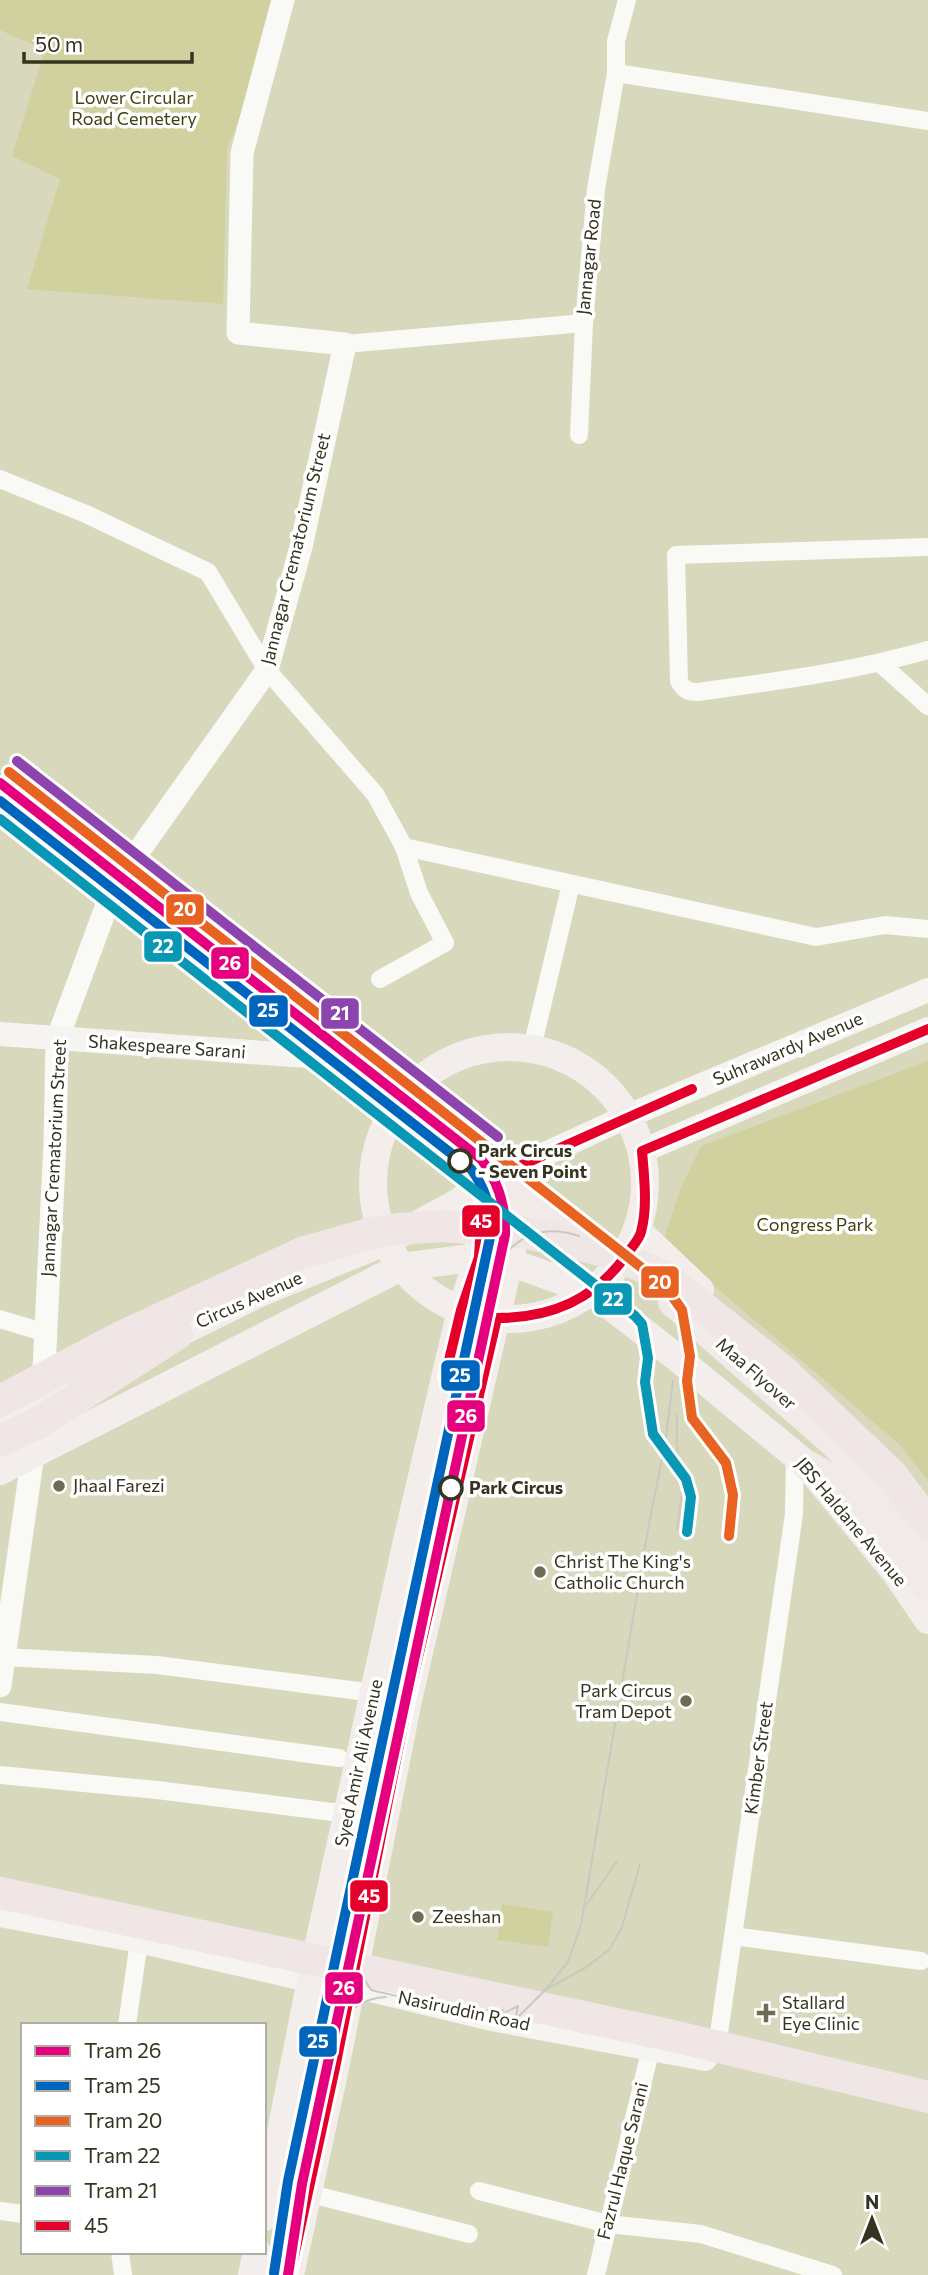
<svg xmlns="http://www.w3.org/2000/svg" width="928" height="2275" viewBox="0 0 928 2275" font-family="Commissioner,sans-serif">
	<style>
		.green { fill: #d0d19e }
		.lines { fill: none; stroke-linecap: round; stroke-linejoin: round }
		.minor { stroke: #f9f9f5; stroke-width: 18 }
		.tertiary { stroke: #f9f9f5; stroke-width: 23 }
		.secondary { stroke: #f6f4f1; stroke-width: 24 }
		.primary { stroke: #f3eeec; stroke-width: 28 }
		.trunk { stroke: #f2eae9; stroke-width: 30 }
		.motorway { stroke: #f0e6e6; stroke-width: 32 }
		.tram { stroke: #c9c9c0; stroke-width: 2 }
		.bus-1-casing { stroke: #fff; stroke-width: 16 }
		.bus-1 { stroke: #e4002b; stroke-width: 10 }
		.tram-1-casing { stroke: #fff; stroke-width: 16 }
		.tram-2-casing { stroke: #fff; stroke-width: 16 }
		.tram-3-casing { stroke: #fff; stroke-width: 16 }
		.tram-4-casing { stroke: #fff; stroke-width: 16 }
		.tram-5-casing { stroke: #fff; stroke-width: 16 }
		.tram-1 { stroke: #e5007d; stroke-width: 10 }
		.tram-2 { stroke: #0065bd; stroke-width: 10 }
		.tram-3 { stroke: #e86322; stroke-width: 10 }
		.tram-4 { stroke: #0897b4; stroke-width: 10 }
		.tram-5 { stroke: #8e44ad; stroke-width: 10 }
		.stop-dot { fill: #fff; stroke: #343420; stroke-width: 3.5 }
		.poi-dot { fill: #6d6d57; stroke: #fff; stroke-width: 2.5 }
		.labels { text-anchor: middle; stroke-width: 7; stroke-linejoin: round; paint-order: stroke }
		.park-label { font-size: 18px; fill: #414011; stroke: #fff }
		.street-label { font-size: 18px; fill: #343420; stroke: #fff }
		.stop-label { font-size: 18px; font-weight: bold; fill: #343420; stroke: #fff; text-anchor: start }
		.poi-label { font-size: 18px; fill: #343420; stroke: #fff; text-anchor: start }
		.line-badge { stroke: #fff; stroke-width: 2.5 }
		.badge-label { font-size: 19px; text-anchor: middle; font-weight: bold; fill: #fff }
	</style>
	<rect width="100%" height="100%" fill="#d7d8bc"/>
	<!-- green -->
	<g class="green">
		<path d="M0 0H285L227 149 223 304 27 289 60 179 12 156 45 50 0 30Z"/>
		<path d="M928 1061V1480L898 1443 663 1242 680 1190 701 1146Z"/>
		<path d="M502 1904 553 1912 548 1947 497 1940Z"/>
	</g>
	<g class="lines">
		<!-- minor -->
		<g class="minor">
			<path d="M616 73 928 121"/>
			<path d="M345 344 584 323 596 189 616 73V41L627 0"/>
			<path d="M579 435 584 323"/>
			<path d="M0 479 86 514 208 572 267 670 375 794 404 847 419 893 445 943 380 979"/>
			<path d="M928 547 676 555 679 681C684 690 688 692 698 692 776 681 853 672 928 650"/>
			<path d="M881 664 928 706"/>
			<path d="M404 847 816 937 885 925 928 929"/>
			<path d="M532 1048 571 884"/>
			<path d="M0 1319 46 1333"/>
			<path d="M3 1657 157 1665 374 1693"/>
			<path d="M0 1712 339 1758"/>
			<path d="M0 1775 157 1790 332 1812H349"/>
			<path d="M733 1936 921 1961"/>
			<path d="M127 2025 139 1941"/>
			<path d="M716 2054 794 1514 795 1455"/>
			<path d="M479 2191 608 2224 701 2234 833 2275"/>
			<path d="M307 2193 469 2234"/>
			<path d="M0 2211 23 2214"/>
			<path d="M120 2252 123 2275"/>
			<path d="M596 2275 651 2048"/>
		</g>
		<!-- tertiary -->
		<g class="tertiary">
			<path d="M43 1390 55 1142 57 1040 114 886 267 670 301 547 345 344 238 333 242 153 283 0"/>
			<path d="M0 1686 33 1454"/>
		</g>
		<!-- secondary -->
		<g class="secondary">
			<path d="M0 1034 334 1058"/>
			<path d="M642 1151 928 1029"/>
			<path d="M495 1177 628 1116 928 990"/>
			<path d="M0 1915 139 1941 343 1988 371 1990 492 2019 705 2059"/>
		</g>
		<!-- primary -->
		<g class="primary">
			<path d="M0 799 334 1058 354 1072 367 1073 398 1101 495 1177 507 1197 513 1214V1244L509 1262 408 1700 335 2068 290 2275"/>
			<circle cx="509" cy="1183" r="136"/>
			<path d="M641 1234 700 1290"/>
			<path d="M0 1417 112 1361 177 1334 262 1292 385 1242 457 1203 495 1177"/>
			<path d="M0 1471 401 1267 479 1257 509 1262 591 1291 676 1357 807 1465 896 1573 928 1620"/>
			<path d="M264 2217 311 1980 409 1532 461 1310 479 1257 483 1185"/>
			<path d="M252 2275 257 2252"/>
		</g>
		<!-- trunk -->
		<g class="trunk">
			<path d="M495 1177 591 1246"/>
			<path d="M673 1302 831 1440 889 1498 928 1546"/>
			<path d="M807 1465 843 1486 898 1547 928 1587"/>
		</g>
		<!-- motorway -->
		<g class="motorway">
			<path d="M0 1401 121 1337 302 1253 376 1232 399 1229 442 1226 527 1233 575 1243 617 1255 665 1277 785 1373 891 1474 928 1523"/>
			<path d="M0 1441 38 1423 177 1334"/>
			<path d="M0 1893 673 2036 928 2097"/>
		</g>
		<!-- tram -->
		<g class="tram">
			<path d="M0 797 334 1061 475 1167C494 1188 498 1206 496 1234L346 1930 344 1931 293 2183 279 2275"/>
			<path d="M490 1272C493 1265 498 1260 504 1255 524 1232 550 1226 579 1236"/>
			<path d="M677 1529 682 1492 677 1444V1415"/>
			<path d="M585 1907 617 1861"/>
			<path d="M346 1937 350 1956 371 1990C414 2000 458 2012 503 2010L492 2019 518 2006 515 2020 545 1990 585 1968 609 1950 622 1927 640 1864"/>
			<path d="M545 1990 568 1962 581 1925 649 1524 665 1444 673 1381"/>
			<path d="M334 2032C345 2012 362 1998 386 1997"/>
		</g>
		<defs>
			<g id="bus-1">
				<path d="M445 1377 461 1310 479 1257 483 1185 495 1177 692 1089"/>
				<path d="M290 2275 335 2068 408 1700 497 1318C551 1318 595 1300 627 1254 631 1248 639 1240 641 1232 648 1206 644 1177 642 1151L928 1029"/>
			</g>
		</defs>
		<!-- bus-1 casing -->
		<use href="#bus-1" class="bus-1-casing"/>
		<!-- bus-1 -->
		<use href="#bus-1" class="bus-1"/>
		<defs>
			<path id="tram-1" d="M0 783 481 1159C499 1182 506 1206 505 1235L302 2184 288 2275"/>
			<path id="tram-2" d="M0 801 471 1169C486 1189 492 1209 491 1233L288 2181 274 2273"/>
			<path id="tram-3" d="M9 772 665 1286 682 1310 690 1356 687 1381 692 1418 726 1463 733 1495 729 1536"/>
			<path id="tram-4" d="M0 819 635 1316 642 1324 648 1358 645 1382 653 1434 686 1479 691 1497 687 1532"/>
			<path id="tram-5" d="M17 761 498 1137"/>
		</defs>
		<!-- tram-1 casing -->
		<use href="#tram-1" class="tram-1-casing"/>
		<!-- tram-2 casing -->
		<use href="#tram-2" class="tram-2-casing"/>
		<!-- tram-3 casing -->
		<use href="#tram-3" class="tram-3-casing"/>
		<!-- tram-4 casing -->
		<use href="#tram-4" class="tram-4-casing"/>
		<!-- tram-5 casing -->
		<use href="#tram-5" class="tram-5-casing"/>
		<!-- tram-1 -->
		<use href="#tram-1" class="tram-1"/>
		<!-- tram-2 -->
		<use href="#tram-2" class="tram-2"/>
		<!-- tram-3 -->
		<use href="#tram-3" class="tram-3"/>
		<!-- tram-4 -->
		<use href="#tram-4" class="tram-4"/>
		<!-- tram-5 -->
		<use href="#tram-5" class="tram-5"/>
	</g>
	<!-- markers -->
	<g class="stop-dot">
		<circle cx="460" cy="1161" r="11"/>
		<circle cx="451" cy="1488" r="11"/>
	</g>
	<g class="poi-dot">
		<circle cx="59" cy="1486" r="7"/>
		<circle cx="540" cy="1572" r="7"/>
		<circle cx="686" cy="1701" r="7"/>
		<circle cx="418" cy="1917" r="7"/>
		<path d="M762.5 2002.5h7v7h7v7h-7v7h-7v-7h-7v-7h7z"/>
	</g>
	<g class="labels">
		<!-- park labels -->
		<g class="park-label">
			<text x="134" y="104">Lower Circular<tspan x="134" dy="21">Road Cemetery</tspan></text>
			<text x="815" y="1231">Congress Park</text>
		</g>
		<!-- street labels -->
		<g class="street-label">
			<text transform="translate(589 257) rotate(-84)" y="6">Jannagar Road</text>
			<text transform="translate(296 549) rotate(-76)" y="6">Jannagar Crematorium Street</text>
			<text transform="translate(167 1047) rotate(4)" y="6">Shakespeare Sarani</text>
			<text transform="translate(788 1049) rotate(-23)" y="6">Suhrawardy Avenue</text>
			<text transform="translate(54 1158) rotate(-87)" y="6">Jannagar Crematorium Street</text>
			<text transform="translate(249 1300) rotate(-24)" y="6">Circus Avenue</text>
			<text transform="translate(756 1374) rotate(41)" y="6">Maa Flyover</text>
			<text transform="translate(851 1522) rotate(50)" y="6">JBS Haldane Avenue</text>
			<text transform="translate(759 1758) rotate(-82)" y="6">Kimber Street</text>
			<text transform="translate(359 1763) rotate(-78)" y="6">Syed Amir Ali Avenue</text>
			<text transform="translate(464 2011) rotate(12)" y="6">Nasiruddin Road</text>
			<text transform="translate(623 2161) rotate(-76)" y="6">Fazrul Haque Sarani</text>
		</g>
		<!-- stop labels -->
		<g class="stop-label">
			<text x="478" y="1157">Park Circus<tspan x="478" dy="21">- Seven Point</tspan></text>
			<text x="469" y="1494">Park Circus</text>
		</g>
		<!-- poi labels -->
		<g class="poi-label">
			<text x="73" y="1492">Jhaal Farezi</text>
			<text x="554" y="1568">Christ The King's<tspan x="554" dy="21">Catholic Church</tspan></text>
			<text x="672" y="1697" text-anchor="end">Park Circus<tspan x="672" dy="21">Tram Depot</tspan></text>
			<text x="432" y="1923">Zeeshan</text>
			<text x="782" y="2009">Stallard<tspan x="782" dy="21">Eye Clinic</tspan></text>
		</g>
	</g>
	<g class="line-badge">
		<rect x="165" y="893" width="40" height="33" rx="7" fill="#e86322"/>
		<rect x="143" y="930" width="40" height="33" rx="7" fill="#0897b4"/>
		<rect x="210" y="946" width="40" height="34" rx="7" fill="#e5007d"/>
		<rect x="248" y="994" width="41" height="34" rx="7" fill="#0065bd"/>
		<rect x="320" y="997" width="40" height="33" rx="7" fill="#8e44ad"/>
		<rect x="461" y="1204" width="40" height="34" rx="7" fill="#e4002b"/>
		<rect x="640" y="1265" width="40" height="34" rx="7" fill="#e86322"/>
		<rect x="593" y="1282" width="40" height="34" rx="7" fill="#0897b4"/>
		<rect x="440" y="1359" width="41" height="33" rx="7" fill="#0065bd"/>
		<rect x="446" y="1399" width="40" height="34" rx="7" fill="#e5007d"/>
		<rect x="349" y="1879" width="40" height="34" rx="7" fill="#e4002b"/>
		<rect x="324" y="1971" width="40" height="34" rx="7" fill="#e5007d"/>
		<rect x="298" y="2025" width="40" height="33" rx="7" fill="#0065bd"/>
	</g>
	<g class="badge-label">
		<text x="185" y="916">20</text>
		<text x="163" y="953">22</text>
		<text x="230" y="970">26</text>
		<text x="268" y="1017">25</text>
		<text x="340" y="1020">21</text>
		<text x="481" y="1228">45</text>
		<text x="660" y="1289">20</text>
		<text x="613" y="1306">22</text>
		<text x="460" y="1382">25</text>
		<text x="466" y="1423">26</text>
		<text x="369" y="1903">45</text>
		<text x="344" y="1995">26</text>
		<text x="318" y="2048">25</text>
	</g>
	<!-- legend -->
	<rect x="21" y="2023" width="245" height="231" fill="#ffffff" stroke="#aeaea6" stroke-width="2"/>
	<rect x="35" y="2046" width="35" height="10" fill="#e5007d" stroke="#aeaea6" stroke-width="2"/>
	<text x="84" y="2058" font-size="21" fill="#343420">Tram 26</text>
	<rect x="35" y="2081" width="35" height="10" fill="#0065bd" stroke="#aeaea6" stroke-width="2"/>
	<text x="84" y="2093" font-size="21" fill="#343420">Tram 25</text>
	<rect x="35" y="2116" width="35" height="10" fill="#e86322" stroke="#aeaea6" stroke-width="2"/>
	<text x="84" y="2128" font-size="21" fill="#343420">Tram 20</text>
	<rect x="35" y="2151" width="35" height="10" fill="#0897b4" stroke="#aeaea6" stroke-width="2"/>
	<text x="84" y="2163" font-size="21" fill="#343420">Tram 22</text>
	<rect x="35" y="2186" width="35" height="10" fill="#8e44ad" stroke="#aeaea6" stroke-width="2"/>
	<text x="84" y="2198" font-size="21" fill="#343420">Tram 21</text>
	<rect x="35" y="2221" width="35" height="10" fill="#e4002b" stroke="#aeaea6" stroke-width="2"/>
	<text x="84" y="2233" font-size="21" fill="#343420">45</text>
	<!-- north arrow -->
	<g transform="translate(872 2219)" stroke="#ffffff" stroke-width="5" paint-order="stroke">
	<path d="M0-5L12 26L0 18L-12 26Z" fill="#343420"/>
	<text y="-10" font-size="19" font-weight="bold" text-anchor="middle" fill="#343420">N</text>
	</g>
	<!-- scale -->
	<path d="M24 52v10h168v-10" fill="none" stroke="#343420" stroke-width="3.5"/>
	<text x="35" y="52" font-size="21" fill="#343420" stroke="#ffffff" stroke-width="5" paint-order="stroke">50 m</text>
</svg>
